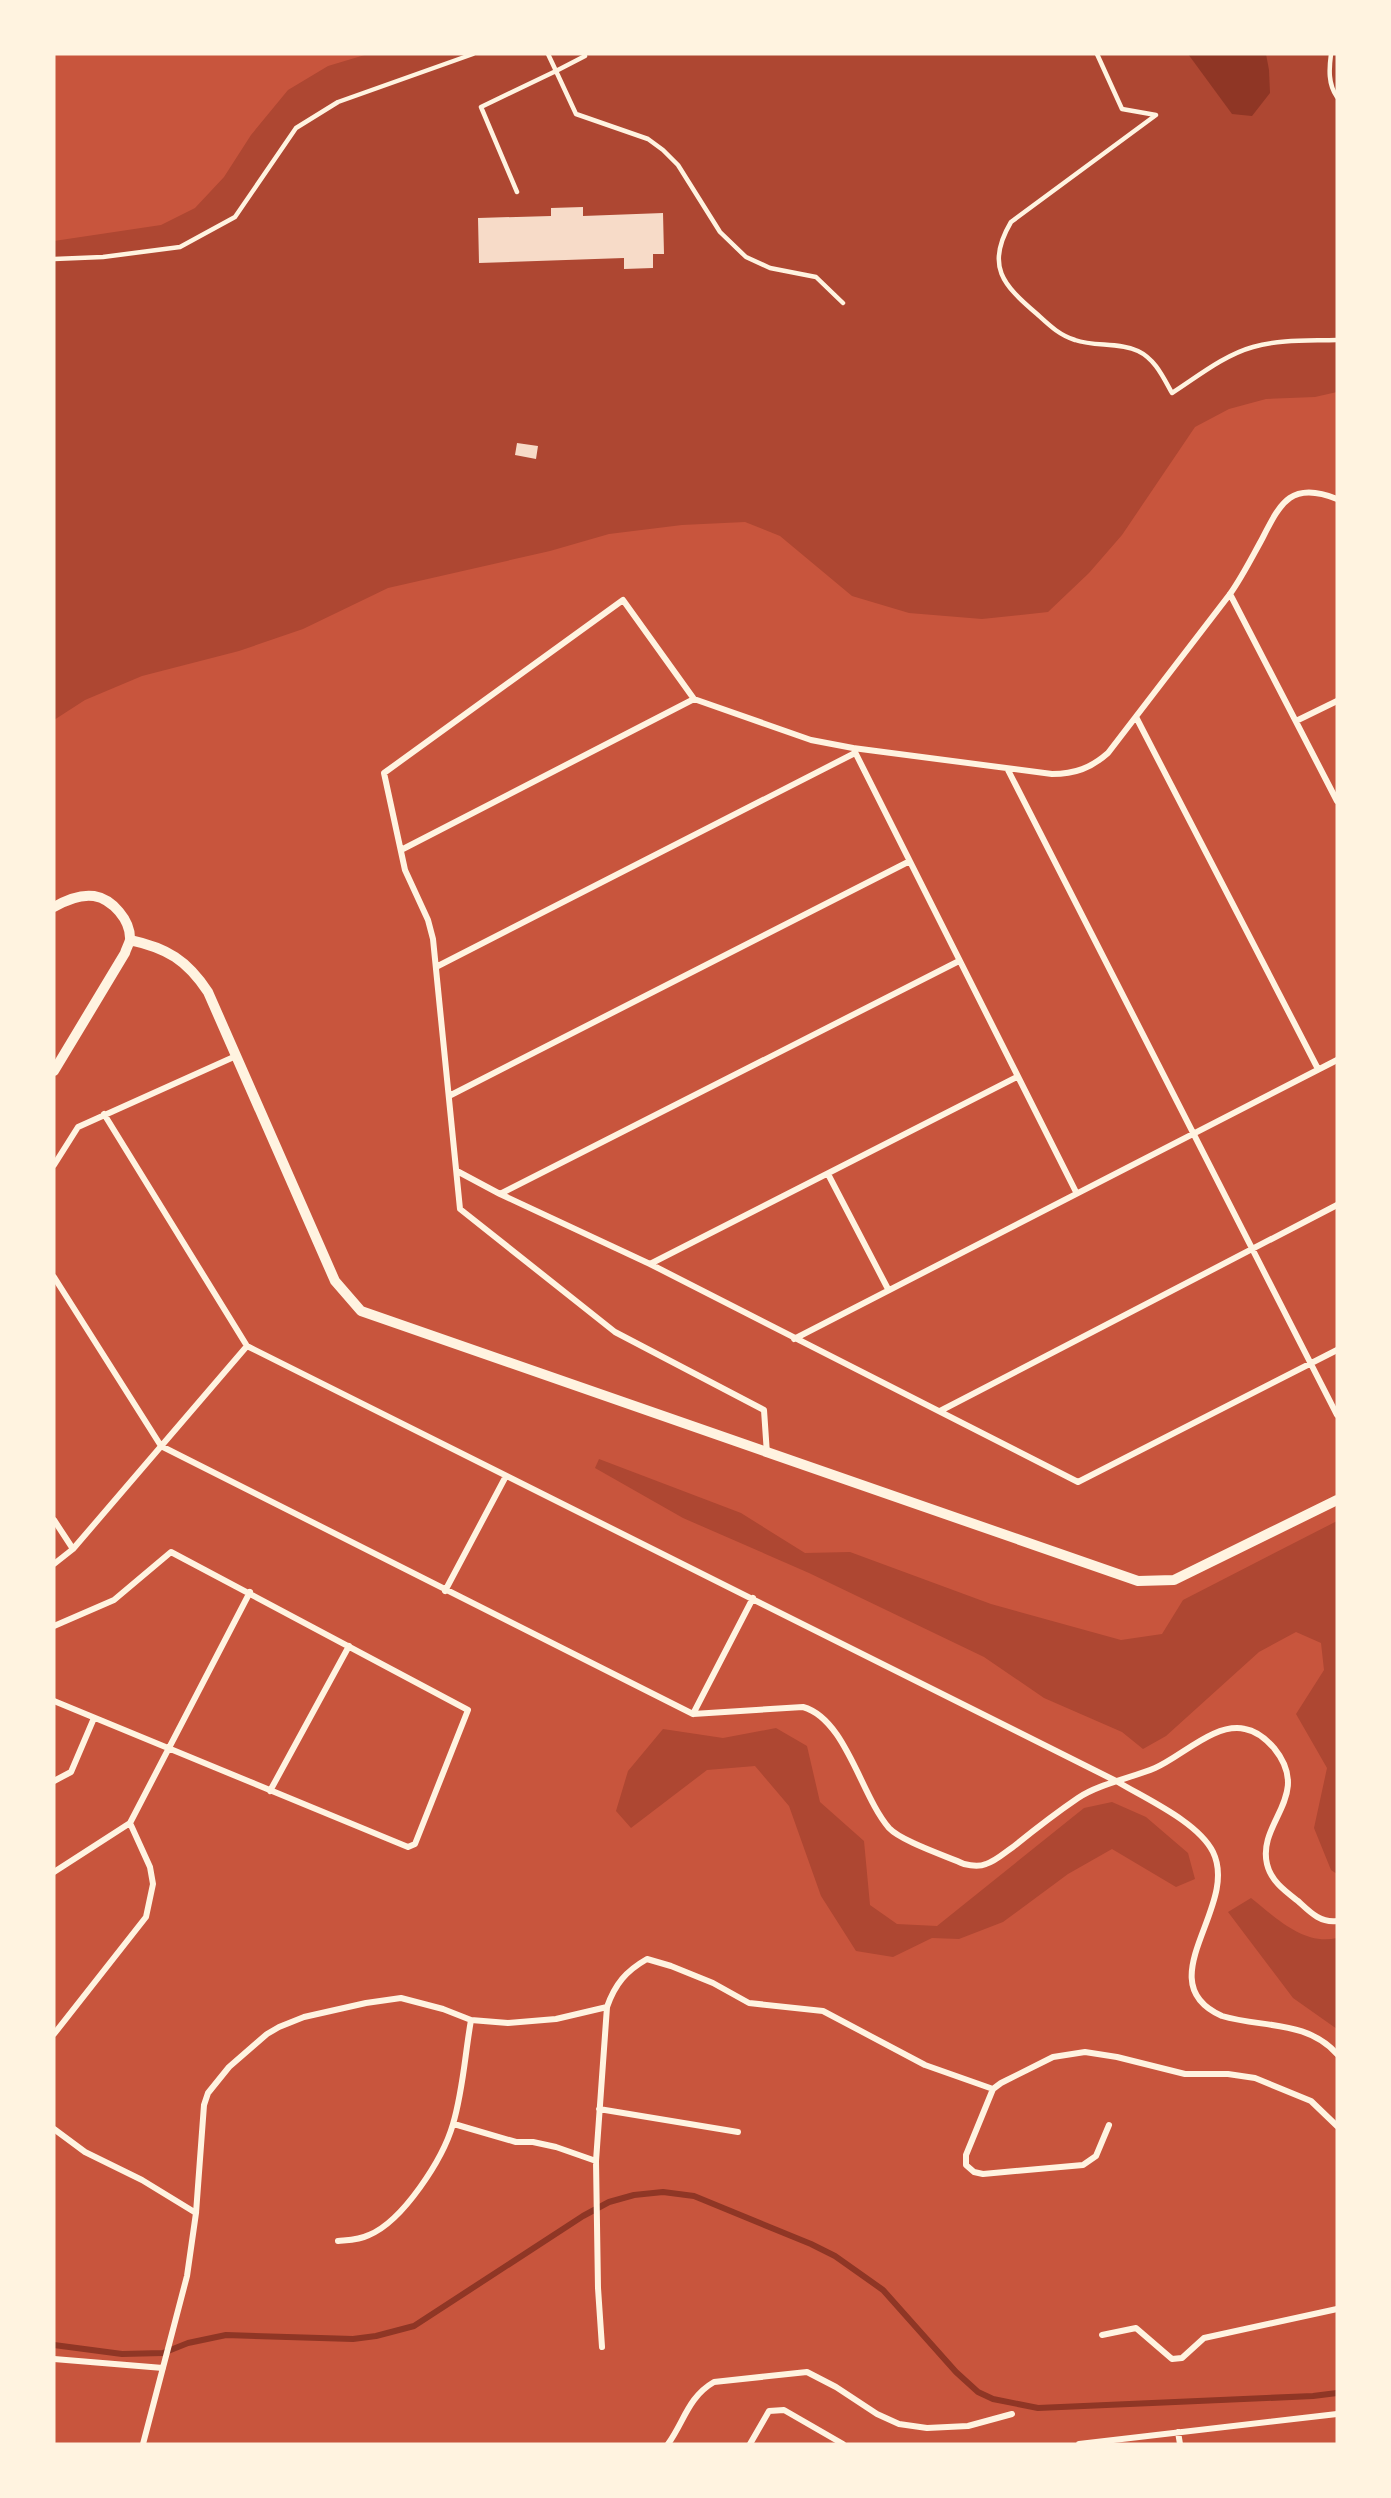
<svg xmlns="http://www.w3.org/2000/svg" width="1391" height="2498" viewBox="0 0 1391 2498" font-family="Arial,sans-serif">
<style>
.green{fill:#ae4732}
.water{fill:#8f3625}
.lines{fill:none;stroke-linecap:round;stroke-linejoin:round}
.stream{stroke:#8f3625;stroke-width:6}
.building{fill:#f7dbc8}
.service{stroke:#fff3e0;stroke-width:4.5}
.minor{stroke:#fff3e0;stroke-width:6}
.tertiary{stroke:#fff3e0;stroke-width:10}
</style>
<rect width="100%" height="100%" fill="#c8553d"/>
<path class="green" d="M 368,54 L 1337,54 L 1337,392 L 1315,397 L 1266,399 L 1229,409 L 1195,427 L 1122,535 L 1089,573 L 1048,612 L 982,619 L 909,613 L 852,596 L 780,536 L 745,522 L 682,525 L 609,534 L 550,551 L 388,588 L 303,629 L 239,651 L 142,676 L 85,700 L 54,720 L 54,241 L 161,225 L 195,208 L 224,177 L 251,135 L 288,90 L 328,66 Z
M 599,1459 L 741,1513 L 805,1553 L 850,1552 L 991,1604 L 1121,1640 L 1162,1634 L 1183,1600 L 1337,1521 L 1337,1874 L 1331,1870 L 1314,1828 L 1327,1768 L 1296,1714 L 1324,1670 L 1321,1643 L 1296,1632 L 1259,1652 L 1166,1736 L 1143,1749 L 1122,1732 L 1044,1698 L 984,1657 L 809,1573 L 683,1518 L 595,1468 Z
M 776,1728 L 807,1746 L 820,1802 L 864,1841 L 870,1905 L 897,1924 L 937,1926 L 1084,1808 L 1112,1802 L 1146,1817 L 1188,1853 L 1195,1879 L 1176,1887 L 1112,1849 L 1068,1874 L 1003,1922 L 959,1939 L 932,1938 L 893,1957 L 856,1951 L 821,1896 L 789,1806 L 755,1766 L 707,1770 L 631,1828 L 616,1811 L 628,1771 L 663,1729 L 723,1738 Z
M 1251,1898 C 1275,1917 1304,1946 1337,1938 L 1337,2029 L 1293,1998 L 1228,1912 Z"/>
<path class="water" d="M 1188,54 L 1266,54 L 1269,70 L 1270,93 L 1252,116 L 1232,114 Z"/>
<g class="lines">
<path class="stream" d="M 54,2345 L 122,2354 L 163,2353 L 188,2343 L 226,2335 L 353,2339 L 376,2336 L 414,2326 L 583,2216 L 609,2202 L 634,2195 L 663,2192 L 694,2196 L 811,2244 L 835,2256 L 883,2290 L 956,2372 L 978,2392 L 993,2399 L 1038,2408 L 1313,2396 L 1337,2393"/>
</g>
<path class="building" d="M 583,207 L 583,216 L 663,213 L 664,254 L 653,254 L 653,268 L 624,269 L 624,258 L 479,263 L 478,218 L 551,216 L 551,208 Z
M 517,443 L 538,446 L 536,459 L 515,455 Z"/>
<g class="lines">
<path class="service" d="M 548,54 L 556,71 L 585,56 L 584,54
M 1097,54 L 1122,109 L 1156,115 L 1011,222 C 985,266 1003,285 1037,314 C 1049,325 1059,335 1075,340 C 1095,347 1118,342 1138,351 C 1155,359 1163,377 1172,393 C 1197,377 1224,355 1253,347 C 1280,339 1310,341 1337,340
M 1331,54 C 1329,69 1328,84 1337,97
M 517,192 L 481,107 L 556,71 L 576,114 L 648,139 L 663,150 L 678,165 L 720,232 L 746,257 L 770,268 L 816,277 L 843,303
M 54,259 L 103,257 L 180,247 L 235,217 L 296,128 L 338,102 L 473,54"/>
<path class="minor" d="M 1230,594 L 1337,801
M 1136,717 L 1318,1069
M 1296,721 L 1337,701
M 853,748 L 1052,774 C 1075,774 1091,768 1108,753 L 1230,594 C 1242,577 1251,559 1261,541 C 1280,504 1290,480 1337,499
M 1008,770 L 1337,1415
M 401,850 L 694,699
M 436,967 L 855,753
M 449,1096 L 908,862
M 54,1165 L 78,1127 L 236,1056
M 457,1171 L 500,1194 L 650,1264 L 1078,1482 L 1337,1350
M 828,1174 L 888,1289
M 500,1194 L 959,961
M 650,1264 L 1017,1077
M 54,1277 L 161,1446 L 693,1714 L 803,1707 C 846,1719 861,1796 889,1828 C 901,1841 946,1856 964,1864 C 972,1866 979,1867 986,1864 C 996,1861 1004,1853 1013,1847 C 1034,1830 1056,1813 1078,1798 C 1099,1784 1131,1778 1155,1768 C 1181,1757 1215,1722 1245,1729 C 1257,1731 1266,1739 1274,1748 C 1313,1796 1257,1822 1267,1864 C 1271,1881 1285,1891 1298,1901 C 1310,1912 1320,1923 1337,1921
M 794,1339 L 1337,1060
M 247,1346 L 1118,1782 C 1146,1799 1198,1822 1213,1852 C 1240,1907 1146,1982 1222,2016 C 1262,2028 1307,2020 1337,2054
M 940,1411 L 1337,1205
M 767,1454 L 764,1410 L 615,1332 L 460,1209 L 433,939 L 428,920 L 405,870 L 384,773 L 623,600 L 694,699 L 811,740 L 853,748 L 1076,1192
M 54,1520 L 73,1549
M 54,1564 L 73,1549 L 247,1346 L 104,1114
M 445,1591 L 506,1476
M 54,1626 L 114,1600 L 171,1552 L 468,1710 L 415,1844 L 408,1847 L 54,1701
M 693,1714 L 753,1598
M 54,1781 L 71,1772 L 94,1718
M 270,1791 L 349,1646
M 54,1872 L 130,1823 L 250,1592
M 54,2034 L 146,1917 L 153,1884 L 150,1867 L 130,1823
M 599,2109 L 738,2132
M 454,2124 L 516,2142 L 533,2142 L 556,2147 L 596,2161
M 1109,2125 L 1096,2156 L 1083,2165 L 983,2174 L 974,2172 L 966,2165 L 966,2155 L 993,2089 L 1001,2083 L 1053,2057 L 1085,2052 L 1117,2057 L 1185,2074 L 1228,2074 L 1255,2078 L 1311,2101 L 1337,2126
M 54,2129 L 85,2152 L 142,2180 L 196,2213
M 338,2241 C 348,2240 359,2240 369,2235 C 403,2221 443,2159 453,2124 C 463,2091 465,2054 471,2020
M 1102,2335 L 1136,2328 L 1172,2359 L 1182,2358 L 1204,2338 L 1337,2309
M 602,2347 L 598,2288 L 596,2161 L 607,2007 C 615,1984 626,1971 647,1959 L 671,1966 L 713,1983 L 749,2003 L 823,2011 L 925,2065 L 993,2089
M 54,2359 L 163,2368
M 1178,2432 L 1180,2444
M 143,2444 L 187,2276 L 196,2213 L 204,2105 L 208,2093 L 229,2067 L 267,2034 L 279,2027 L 304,2017 L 366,2003 L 401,1998 L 443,2009 L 471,2020 L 508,2023 L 556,2019 L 607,2007
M 668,2444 C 684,2422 688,2397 714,2382 L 807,2372 L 836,2387 L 877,2414 L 899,2424 L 927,2428 L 968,2426 L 1012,2414
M 750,2444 L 769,2411 L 784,2410 L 843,2444
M 1079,2444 L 1337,2414"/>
<path class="tertiary" d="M 54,907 C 66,900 80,894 94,896 C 112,899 131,920 130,940 C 129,944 126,949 125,953 L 54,1071
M 130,940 C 167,948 187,960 208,992 L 335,1281 L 361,1311 L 1138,1581 L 1174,1580 L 1337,1500"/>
</g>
<rect width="1391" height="2498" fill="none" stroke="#fff3e0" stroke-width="111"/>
</svg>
